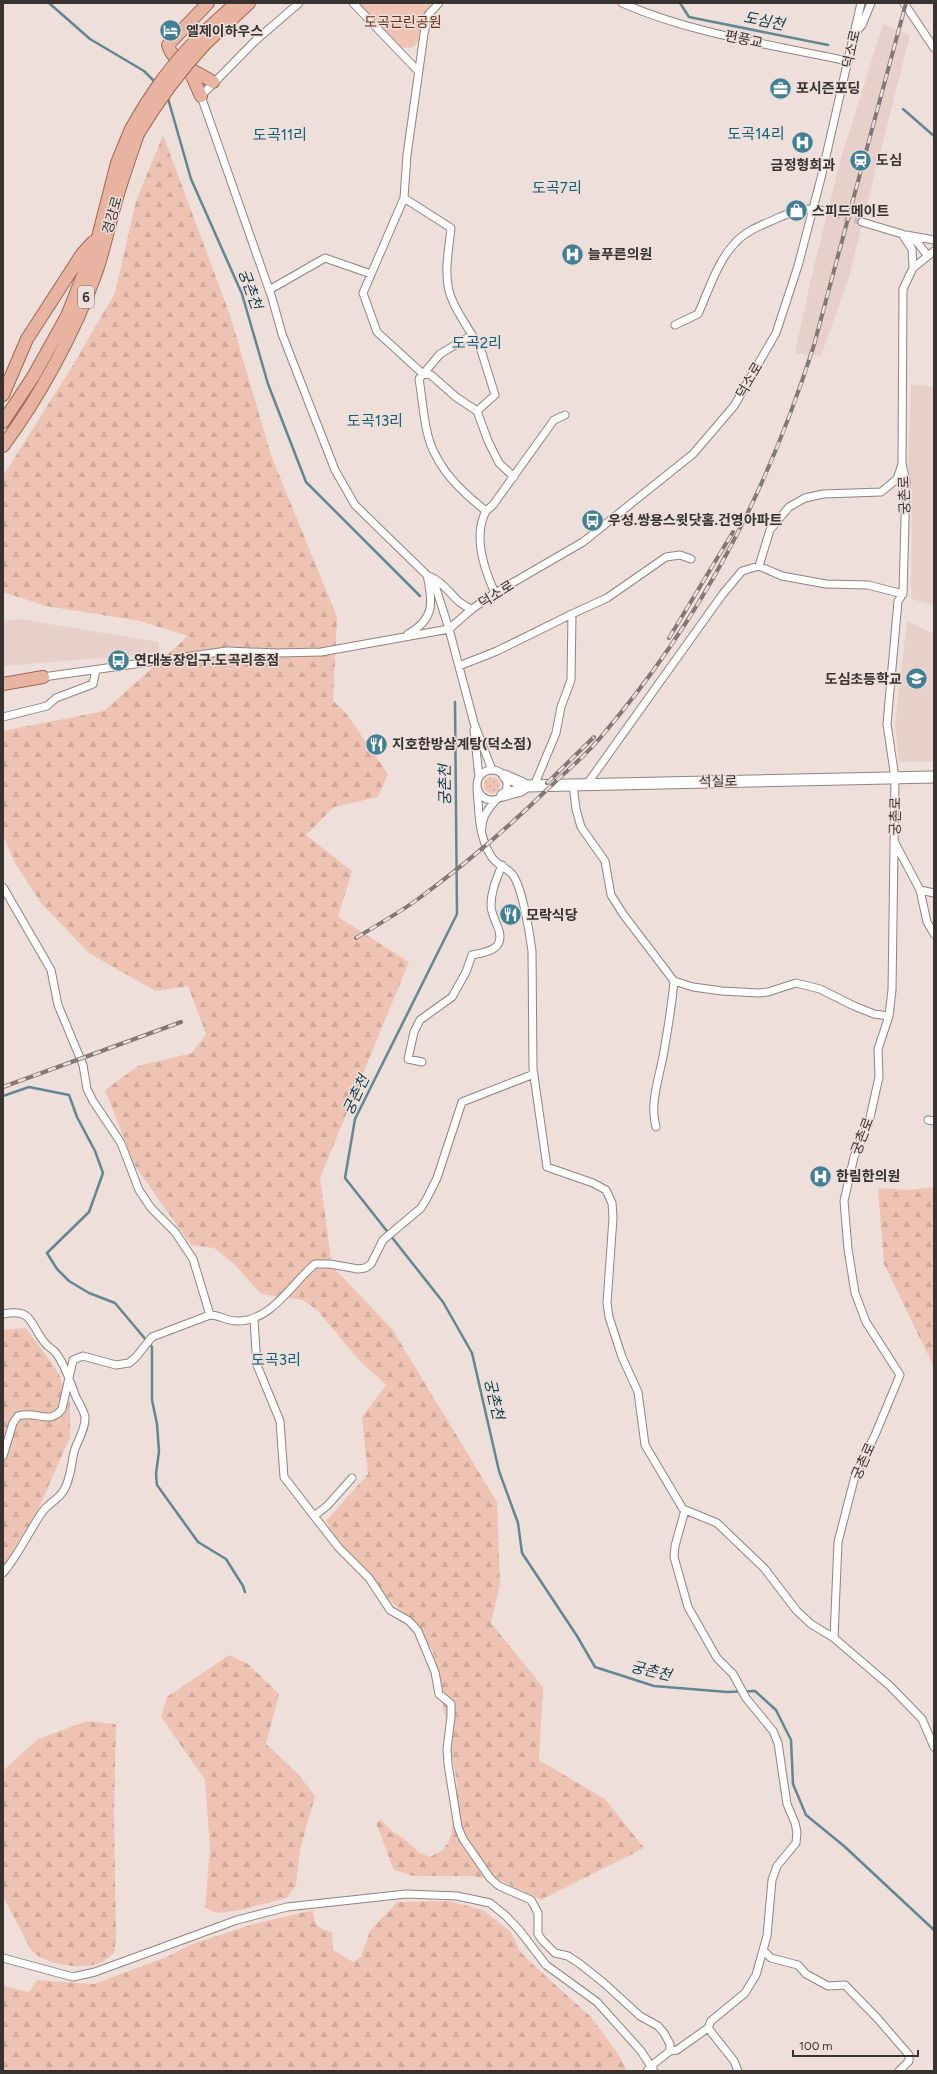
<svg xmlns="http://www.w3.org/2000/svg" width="937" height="2074" viewBox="0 0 937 2074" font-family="Figtree,'Noto Sans KR',sans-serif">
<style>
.built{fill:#e6d0c9}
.grass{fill:url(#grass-dots)}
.forest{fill:url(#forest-firs)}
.park{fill:#efc3b4}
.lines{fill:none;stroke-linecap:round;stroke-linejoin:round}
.stream{stroke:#638693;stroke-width:2.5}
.street-tunnel{stroke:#cabdb9;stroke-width:7;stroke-dasharray:7 3.5;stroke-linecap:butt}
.street-casing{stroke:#918480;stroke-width:9}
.secondary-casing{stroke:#918480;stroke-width:13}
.primary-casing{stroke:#a16551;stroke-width:14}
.street{stroke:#fff;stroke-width:7}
.secondary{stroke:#fff;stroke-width:11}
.primary{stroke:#e8b3a1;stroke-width:12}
.rail-casing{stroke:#817875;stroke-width:4}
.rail{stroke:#eedfdb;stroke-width:2.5;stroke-dasharray:8;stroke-linecap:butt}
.primary-bridge-casing{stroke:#a16551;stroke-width:14;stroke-linecap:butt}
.primary-bridge{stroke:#e8b3a1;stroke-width:12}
.labels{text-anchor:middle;stroke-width:3;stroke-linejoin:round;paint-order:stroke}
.shield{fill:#eedfdb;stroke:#6f6764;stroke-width:1}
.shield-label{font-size:13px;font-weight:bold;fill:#383331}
.park-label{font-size:14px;fill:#6a2e18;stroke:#eedfdb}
.poi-label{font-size:14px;font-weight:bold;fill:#383331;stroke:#eedfdb;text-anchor:start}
.street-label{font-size:14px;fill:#383331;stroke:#eedfdb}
.water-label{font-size:15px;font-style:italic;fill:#0c3c4b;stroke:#eedfdb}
.neighbourhood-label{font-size:15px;fill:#0f6077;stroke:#eedfdb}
</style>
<defs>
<pattern id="grass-dots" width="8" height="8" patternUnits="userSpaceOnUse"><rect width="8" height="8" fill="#efc3b4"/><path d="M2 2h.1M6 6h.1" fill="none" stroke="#cea89b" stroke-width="1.8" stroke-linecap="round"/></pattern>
<pattern id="forest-firs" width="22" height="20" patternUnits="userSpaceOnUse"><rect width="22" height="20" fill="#efc3b4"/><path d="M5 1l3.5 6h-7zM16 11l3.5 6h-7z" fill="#cea89b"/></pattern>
</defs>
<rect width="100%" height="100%" fill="#eedfdb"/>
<path class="built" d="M 883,24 L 910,35 L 848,280 L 821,356 L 795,353 L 811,279 L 841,158 Z
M 911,384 L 934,387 L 934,605 L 911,599 L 912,488 L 908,468 Z
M 19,619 L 158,642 L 160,653 L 3,666 L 3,621 Z
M 907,621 L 934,634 L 934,761 L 899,762 L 895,725 Z"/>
<path class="grass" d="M484 785a8 8 0 1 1 16 0a8 8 0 1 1-16 0Z"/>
<path class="forest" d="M 163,135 L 230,315 L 271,455 L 337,617 L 333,701 L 345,712 L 388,774 L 378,797 L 334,807 L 306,835 L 352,871 L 338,917 L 409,962 L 320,1178 L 332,1266 L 392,1329 L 497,1502 L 500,1584 L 491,1623 L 543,1687 L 539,1760 L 605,1799 L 644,1848 L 541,1900 L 502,1881 L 472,1876 L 413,1876 L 394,1870 L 376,1823 L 381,1820 L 393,1832 L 403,1838 L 420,1853 L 430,1857 L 443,1850 L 449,1841 L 452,1832 L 457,1783 L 434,1654 L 417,1624 L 353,1569 L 326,1521 L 368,1474 L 362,1417 L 386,1385 L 358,1359 L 317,1310 L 303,1300 L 261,1294 L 234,1264 L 214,1248 L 191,1245 L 135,1166 L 105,1090 L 138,1066 L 192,1053 L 206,1034 L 188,986 L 155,991 L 89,953 L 41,903 L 15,863 L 3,835 L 3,731 L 104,711 L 188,636 L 140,621 L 46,606 L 3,592 L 3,476 L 70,370 L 115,293 L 136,201 Z
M 934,1187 L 934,1367 L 884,1264 L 878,1188 L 908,1190 Z
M 26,1328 L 58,1372 L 70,1403 L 70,1437 L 37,1512 L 3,1567 L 3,1330 Z
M 229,1655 L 248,1664 L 279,1694 L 266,1744 L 298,1774 L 315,1796 L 300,1850 L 296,1885 L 287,1898 L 240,1910 L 218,1913 L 205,1908 L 210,1849 L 205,1780 L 161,1717 L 167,1697 Z
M 87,1721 L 116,1724 L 114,1814 L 116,1938 L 114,1953 C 110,1956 106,1960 102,1962 C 83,1971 44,1965 31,1950 L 3,1896 L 3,1775 L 4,1770 L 38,1739 Z
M 448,1901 L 483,1910 L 511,1932 L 520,1951 L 530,1962 L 591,2017 L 618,2054 L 627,2071 L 3,2071 L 3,1986 L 29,1992 L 37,1980 L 94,1984 L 169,1956 L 189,1945 L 254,1924 L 313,1910 C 314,1925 318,1929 332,1932 L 333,1950 L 353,1962 L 361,1957 L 370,1931 L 397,1902 Z"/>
<path class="park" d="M 357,3 L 432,3 C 429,6 426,10 424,14 C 417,29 426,55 398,46 Z"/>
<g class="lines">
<path class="stream" d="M 49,3 L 90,39 L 144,71 L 156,83
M 680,3 L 689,17 L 828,45
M 167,95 L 191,179 L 242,294 L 268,384 L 306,482 L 420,596
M 903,109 L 934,136
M 455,702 L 457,914 L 355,1119 L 345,1178 L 443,1302 L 472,1353 L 499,1471 L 518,1523 L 522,1553 L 577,1636 L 595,1667 L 654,1686 L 727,1692 L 755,1691 L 776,1710 L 791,1740 L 793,1784 L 806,1815 L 844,1846 L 934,1930
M 3,1096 L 29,1087 L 69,1095 L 77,1117 L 95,1151 L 103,1173 L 89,1212 L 47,1253 L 57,1269 L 69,1281 L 89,1293 L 115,1303 L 152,1347 L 152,1400 L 157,1424 L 159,1451 L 156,1474 L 157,1485 L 198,1542 L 226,1559 L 243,1586 L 245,1592"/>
<path class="street-tunnel" d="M 824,211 L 862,222"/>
<defs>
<path id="street" d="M 299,3 L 255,41 L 201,96 L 272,298 L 282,334 L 335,470 L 355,505 L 434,582 L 449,629 L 474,723 L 492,770
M 353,3 L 418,71
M 439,3 L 428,15 L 424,34 L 407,155 L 404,198 L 363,293 L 377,332 L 423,374 L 431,375 L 456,397 L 477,411 L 488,441 L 499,463 L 514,477
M 622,3 C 692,34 774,45 848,61
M 904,3 L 934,48
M 856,32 L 862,25 L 871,3
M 404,198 L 451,228 C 449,248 444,271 449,291 C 453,307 464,321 472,335
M 862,222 L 902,234 L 912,249 L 913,268
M 906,235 L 934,240
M 904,236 L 917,242 L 927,255
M 269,290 L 325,258 L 371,274
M 675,325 L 698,314 C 709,290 717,262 735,243 C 746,230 765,224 780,217 C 794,211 809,206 824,211
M 477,411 L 495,395 L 480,347 L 472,335 L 440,354 L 419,379 C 423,401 424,435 435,454 C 446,477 466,495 486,511 C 473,535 484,569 495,593
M 902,464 L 906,482 L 903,594 L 898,601 L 887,724 L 895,778 L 892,990 L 889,1016 L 878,1049 L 879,1077 L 869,1122 L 854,1157 L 844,1201 L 848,1249 L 855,1293 L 866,1322 L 900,1375 L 875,1435 L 855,1476 L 838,1542 L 834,1638 L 890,1686 L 922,1719 L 934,1747
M 486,511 L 493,505 L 554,420 L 565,415
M 759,566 L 770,530 L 789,507 L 805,498 L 823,494 L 881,492 L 897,479 L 902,464 L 903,289 L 913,268 L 934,251
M 431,577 C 450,586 453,603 472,609
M 449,629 L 472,609 L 495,593 L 583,542 L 693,454 L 734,406 L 776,333 L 798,266 L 821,178 L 861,3
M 408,634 C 435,619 433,602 427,575
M 459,666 L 497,651 L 572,614
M 43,677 L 227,651 L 278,653 L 321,652 L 449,629
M 3,717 L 47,706 L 56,698 L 93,684 L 96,670
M 474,730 L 479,777
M477 785a15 15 0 1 1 30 0a15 15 0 1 1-30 0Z
M 587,784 L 722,595 L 742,571 L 759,566 L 782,576 L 826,584 L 868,585 L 903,594
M 573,785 L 576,809 L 581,827 L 605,861 L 611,895 L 623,914 L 674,981 L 693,987 L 722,991 L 758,993 L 768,992 L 796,983 L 820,989 L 854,1006 L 874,1014 L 889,1016
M 534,786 L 556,733 L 561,707 L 571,680 L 572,614 L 607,598 L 666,557 L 680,555 L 691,559
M 477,788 C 479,811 478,835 491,856 C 495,864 506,867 512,874 C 522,885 530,935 532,951 L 533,1069 L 547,1167 L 593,1183 L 606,1190 L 612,1203 L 613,1218 L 607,1303 L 609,1317 L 622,1357 L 638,1392 L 645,1445 L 683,1509 L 717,1523 L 764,1568 L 797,1611 L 811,1624 L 834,1638
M 482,827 C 482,816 489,808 496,800
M 894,841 L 920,890 L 927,922 L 934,934
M 3,887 L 51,970 L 58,1005 L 83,1065 L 87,1089 L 93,1101 L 121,1143 L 139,1190 L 151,1208 L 175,1232 L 193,1259 L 210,1315 C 220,1315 226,1321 237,1321 C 272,1321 290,1285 315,1264 L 330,1264 L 358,1269 L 365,1268 L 371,1264 L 383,1240 L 421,1208 L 427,1198 L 437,1178 L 462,1102 L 534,1074
M 920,890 L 934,893
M 422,1062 L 408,1059 L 414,1032 L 420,1020 L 452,997 L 466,972 L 472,955 C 490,952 507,948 497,925 C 494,918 491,912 491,905 C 491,891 497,878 502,865
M 928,1120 L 934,1121
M 656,1127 C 649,1103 660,1076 664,1051 C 668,1028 672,1004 674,981
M 3,1314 C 34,1308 29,1324 45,1343 C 48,1347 53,1349 56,1353 C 66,1366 70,1382 76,1397 C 79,1403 84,1411 85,1417 C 86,1429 77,1441 74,1452 C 71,1465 71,1478 64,1490 C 59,1499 49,1503 43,1511 C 29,1531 19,1554 3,1573
M 254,1320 L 257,1365 L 280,1421 L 284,1477 L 314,1516 L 327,1506 L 352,1478
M 3,1456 L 13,1423 L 18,1416 C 37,1410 49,1426 62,1409 L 73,1360 L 83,1356 L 116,1365 L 129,1363 L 136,1357 L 152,1337 L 210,1315
M 314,1516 L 339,1548 L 369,1578 L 390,1610 L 409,1621 L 418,1631 L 435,1672 L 439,1694 L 451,1704 L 451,1717 L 447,1749 L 448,1764 L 458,1827 L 463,1839 L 490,1878 L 499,1886 L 531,1900 L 538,1913 L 538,1934 L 542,1940 L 555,1953 L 568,1956 L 580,1964 L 604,1983 L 640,2016 L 658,2026 L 664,2033 L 670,2044 L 670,2051 L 651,2066 L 647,2071
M 764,1951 L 771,1958 L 798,1965 L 806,1974 L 828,1986 L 845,1985 L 878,2019 L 909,2055 L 909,2061 L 899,2071
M 3,1958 L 73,1977 L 95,1972 L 237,1920 L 287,1907 L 406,1894 L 457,1896 L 490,1903 L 506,1916 L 520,1931 L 546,1965 L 597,2002 L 641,2051 L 654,2071
M 708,2028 L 734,2061 L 738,2071
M 670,2051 L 677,2050 L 708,2028 L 711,2021 L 745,1993 L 756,1975 L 767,1936 L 772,1880 L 777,1866 L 796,1843 L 797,1832 L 795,1823 L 787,1804 L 778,1743 L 773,1731 L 746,1698 L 733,1674 L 717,1658 L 688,1607 L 674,1557 L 675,1546 L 685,1510"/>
<path id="secondary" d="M 505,776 C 512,780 519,781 526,786 L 934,777
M 503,795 L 521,790 L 526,786"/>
<path id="primary" d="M 208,3 L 168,45 C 173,64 198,72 213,82
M 199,37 L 236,3
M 206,43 L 249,3
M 189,69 L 201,96
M 3,395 L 27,339 L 82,254 L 93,242
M 3,422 L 33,377 L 67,316 L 98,237 L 117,163 L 131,129
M 3,446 C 40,396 75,332 96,273 C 105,247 110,220 118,194 C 124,174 131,154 138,134
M 3,684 L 43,677"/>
</defs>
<use href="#street" class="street-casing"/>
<use href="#secondary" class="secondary-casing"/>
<use href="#primary" class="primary-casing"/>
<use href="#street" class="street"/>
<use href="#secondary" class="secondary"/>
<use href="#primary" class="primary"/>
<defs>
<path id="rail" d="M 669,638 L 733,532
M 547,783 L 594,737
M 356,938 C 377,925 399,913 418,899 C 466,864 511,825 553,784 C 569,769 586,755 600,738 C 701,620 767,493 814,345 L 906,3
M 3,1087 L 181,1022"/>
</defs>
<use href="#rail" class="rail-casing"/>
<use href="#rail" class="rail"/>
<defs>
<path id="primary-bridge" d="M 131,129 C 152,92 169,68 199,37
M 138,134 C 159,99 178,73 206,43"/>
</defs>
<use href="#primary-bridge" class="primary-bridge-casing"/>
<use href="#primary-bridge" class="primary-bridge"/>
</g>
<defs>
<symbol id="hotel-disc" viewBox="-11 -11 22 22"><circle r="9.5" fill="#417f95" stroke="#eedfdb"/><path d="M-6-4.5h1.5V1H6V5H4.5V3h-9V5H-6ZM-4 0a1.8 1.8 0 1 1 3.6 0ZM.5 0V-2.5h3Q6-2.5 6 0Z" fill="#fff"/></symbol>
<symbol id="office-disc" viewBox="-11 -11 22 22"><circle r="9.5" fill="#417f95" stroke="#eedfdb"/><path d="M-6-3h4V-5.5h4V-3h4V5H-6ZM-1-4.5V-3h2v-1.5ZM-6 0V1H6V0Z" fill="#fff"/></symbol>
<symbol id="hospital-disc" viewBox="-11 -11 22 22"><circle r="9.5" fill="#417f95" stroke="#eedfdb"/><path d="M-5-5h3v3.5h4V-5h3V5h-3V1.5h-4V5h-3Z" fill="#fff"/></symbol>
<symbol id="station-disc" viewBox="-11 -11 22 22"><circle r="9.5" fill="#417f95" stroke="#eedfdb"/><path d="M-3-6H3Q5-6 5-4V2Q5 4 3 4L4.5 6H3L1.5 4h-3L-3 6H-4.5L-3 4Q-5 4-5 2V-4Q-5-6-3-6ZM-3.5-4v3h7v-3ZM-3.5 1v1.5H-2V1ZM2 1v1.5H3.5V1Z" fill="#fff"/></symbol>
<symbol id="shop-disc" viewBox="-11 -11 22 22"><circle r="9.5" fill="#417f95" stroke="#eedfdb"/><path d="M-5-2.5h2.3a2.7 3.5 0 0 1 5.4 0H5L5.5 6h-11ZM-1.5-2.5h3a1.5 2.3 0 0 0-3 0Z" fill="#fff"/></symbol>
<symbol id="bus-disc" viewBox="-11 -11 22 22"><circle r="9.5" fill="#417f95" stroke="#eedfdb"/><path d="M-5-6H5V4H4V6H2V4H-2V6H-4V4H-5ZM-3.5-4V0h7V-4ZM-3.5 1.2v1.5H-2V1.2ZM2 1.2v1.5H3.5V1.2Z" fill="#fff"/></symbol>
<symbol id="school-disc" viewBox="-11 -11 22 22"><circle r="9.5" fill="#417f95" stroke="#eedfdb"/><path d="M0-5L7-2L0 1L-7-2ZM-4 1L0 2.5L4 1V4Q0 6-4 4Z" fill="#fff"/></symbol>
<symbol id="restaurant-disc" viewBox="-11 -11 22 22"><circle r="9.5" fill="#417f95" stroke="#eedfdb"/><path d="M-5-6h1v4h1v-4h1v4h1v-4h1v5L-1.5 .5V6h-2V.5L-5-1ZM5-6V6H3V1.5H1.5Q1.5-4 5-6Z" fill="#fff"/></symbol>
</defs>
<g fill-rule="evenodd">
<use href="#hotel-disc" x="158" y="18" width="25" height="25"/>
<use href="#office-disc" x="768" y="76" width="25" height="25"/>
<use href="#hospital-disc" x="790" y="130" width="25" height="25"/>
<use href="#station-disc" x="848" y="148" width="25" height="25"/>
<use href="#shop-disc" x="784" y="198" width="25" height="25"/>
<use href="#hospital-disc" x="560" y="242" width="25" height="25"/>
<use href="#bus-disc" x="580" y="508" width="25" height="25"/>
<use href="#bus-disc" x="106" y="648" width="25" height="25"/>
<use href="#school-disc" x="904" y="666" width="25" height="25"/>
<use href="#restaurant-disc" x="364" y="732" width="25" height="25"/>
<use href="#restaurant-disc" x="498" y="902" width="25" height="25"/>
<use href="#hospital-disc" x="808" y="1164" width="25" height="25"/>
</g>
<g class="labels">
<rect class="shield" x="78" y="286" width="16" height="22" rx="3"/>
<g class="shield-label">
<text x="86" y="302">6</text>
</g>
<g class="park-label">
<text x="403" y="27">도곡근린공원</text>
</g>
<g class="poi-label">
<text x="186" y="36">엘제이하우스</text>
<text x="796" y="93">포시즌포딩</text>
<text x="876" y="165">도심</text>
<text x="803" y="170" text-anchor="middle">금정형회과</text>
<text x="812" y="216">스피드메이트</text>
<text x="588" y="259">늘푸른의원</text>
<text x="608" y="525">우성.쌍용스윗닷홈.건영아파트</text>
<text x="134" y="665">연대농장입구.도곡리종점</text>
<text x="902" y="684" text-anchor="end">도심초등학교</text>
<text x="392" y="749">지호한방삼계탕(덕소점)</text>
<text x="526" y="920">모락식당</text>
<text x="836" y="1181">한림한의원</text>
</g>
<g class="street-label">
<text transform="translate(744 39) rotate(12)" y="5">편풍교</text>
<text transform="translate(851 49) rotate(-77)" y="5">덕소로</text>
<text transform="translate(112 215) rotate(-74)" y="5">경강로</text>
<text transform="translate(749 380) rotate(-60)" y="5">덕소로</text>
<text transform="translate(904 495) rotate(-92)" y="5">궁촌로</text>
<text transform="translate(496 594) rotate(-32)" y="5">덕소로</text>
<text transform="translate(718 781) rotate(-1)" y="5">석실로</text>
<text transform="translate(895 816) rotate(-89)" y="5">궁촌로</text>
<text transform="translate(862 1136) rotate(-69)" y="5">궁촌로</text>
<text transform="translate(863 1461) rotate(-66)" y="5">궁촌로</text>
</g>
<g class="water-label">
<text transform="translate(764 21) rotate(11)" y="5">도심천</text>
<text transform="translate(250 289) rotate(70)" y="5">궁촌천</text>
<text transform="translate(445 785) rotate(-91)" y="5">궁촌천</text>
<text transform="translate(356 1095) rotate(-65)" y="5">궁촌천</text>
<text transform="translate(494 1399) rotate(77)" y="5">궁촌천</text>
<text transform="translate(651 1671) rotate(13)" y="5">궁촌천</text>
</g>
<g class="neighbourhood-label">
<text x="756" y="139">도곡14리</text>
<text x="280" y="140">도곡11리</text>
<text x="557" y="193">도곡7리</text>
<text x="477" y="348">도곡2리</text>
<text x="375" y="426">도곡13리</text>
<text x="276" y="1365">도곡3리</text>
</g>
</g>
<rect width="937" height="2074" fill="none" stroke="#383331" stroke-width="8"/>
<path d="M793 2050v6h125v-6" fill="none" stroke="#383331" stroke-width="2"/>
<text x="799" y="2050" font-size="12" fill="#383331" stroke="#eedfdb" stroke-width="3" paint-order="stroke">100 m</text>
</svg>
